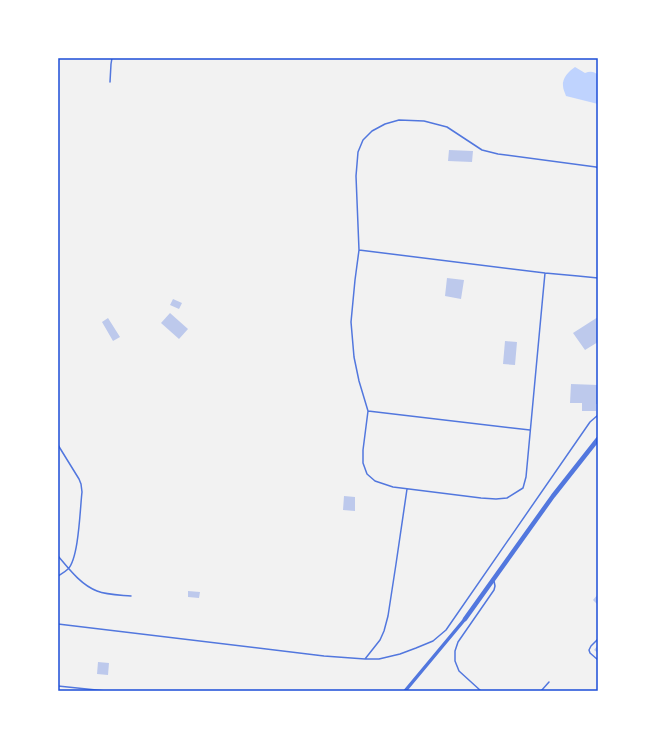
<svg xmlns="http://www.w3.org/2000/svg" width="656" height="749" viewBox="0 0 656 749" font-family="'Exo 2',sans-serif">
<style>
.water{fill:#bfd3fe}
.building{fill:#bdc9ec}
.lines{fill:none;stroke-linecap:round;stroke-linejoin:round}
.service{stroke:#5277de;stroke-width:1.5}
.minor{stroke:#5277de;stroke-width:3.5}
.tertiary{stroke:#5277de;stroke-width:4.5}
.neatline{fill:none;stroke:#1d4ed8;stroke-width:1.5}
</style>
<rect width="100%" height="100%" fill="#f2f2f2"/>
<path class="water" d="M 575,67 L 585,73 C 590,71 594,71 598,75 L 598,104 L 566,96 C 565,93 563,89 563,86 C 562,78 569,71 575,67 Z"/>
<path class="building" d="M 449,150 L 473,151 L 472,162 L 448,161 Z
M 447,278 L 464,280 L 461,299 L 445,296 Z
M 173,299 L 182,303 L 179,309 L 170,305 Z
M 170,313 L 188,329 L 179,339 L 161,323 Z
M 598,317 L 598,342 L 585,350 L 573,333 Z
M 108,318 L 120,337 L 113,341 L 102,322 Z
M 505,341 L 517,342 L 515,365 L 503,364 Z
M 571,384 L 598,385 L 598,404 L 596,404 L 596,411 L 582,411 L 582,403 L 570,403 Z
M 344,496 L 355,497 L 355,511 L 343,510 Z
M 188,591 L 200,592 L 199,598 L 188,597 Z
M 598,594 L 598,605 L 593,600 Z
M 598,645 L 598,653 L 594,650 Z
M 98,662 L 109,663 L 108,675 L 97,674 Z"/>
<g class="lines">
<path class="service" d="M 110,82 L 111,64 L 112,58
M 359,250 L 545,273 L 578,276 L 598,278
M 545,273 L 543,294 L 526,477 L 523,488 L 507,498 L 496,499 L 481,498 L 393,487 L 375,481 L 367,474 L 363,463 L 363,450 L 368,411 L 359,381 L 354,357 L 351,322 L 355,280 L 359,250 L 356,176 L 358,152 L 363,140 L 372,131 L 385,124 L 399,120 L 424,121 L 447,127 L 482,150 L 498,154 L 596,167 L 598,168
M 368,411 L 530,430
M 58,445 L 79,479 L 81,484 L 82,492 C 80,508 79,558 68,569 C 65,572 61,574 58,576
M 58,556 C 69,569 81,585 97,591 C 107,595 121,595 131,596
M 58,624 L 324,656 L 365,659 L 379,659 L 400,654 L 416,648 L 433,641 L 446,630 L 590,422 L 598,415
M 598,639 L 591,646 L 589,650 L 590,653 L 598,660
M 365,659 L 380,640 L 384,631 L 388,616 L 396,564 L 407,489
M 58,686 L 106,691
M 481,691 L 459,671 L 455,661 L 455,651 L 458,642 L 494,590 L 495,586 L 494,581
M 541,691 L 549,682"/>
<path class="minor" d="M 405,691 L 465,619"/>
<path class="tertiary" d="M 465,619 L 553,496 L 598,439"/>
</g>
<rect width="656" height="749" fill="none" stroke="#ffffff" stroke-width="118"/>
<rect x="59" y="59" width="538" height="631" class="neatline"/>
</svg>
